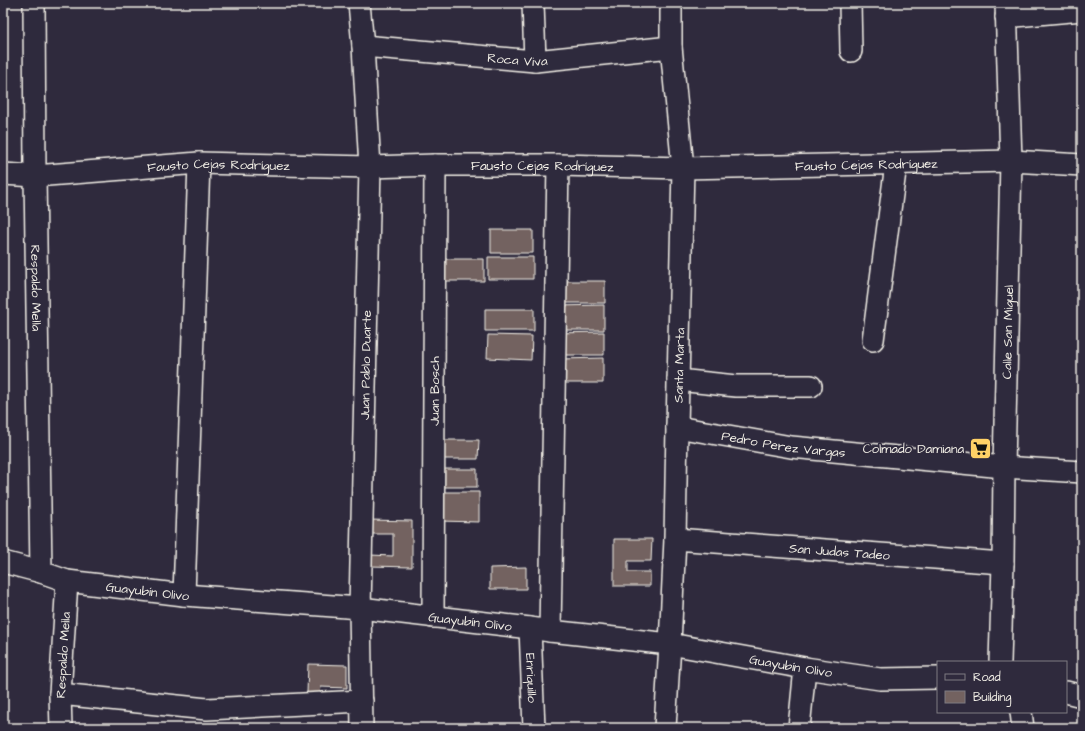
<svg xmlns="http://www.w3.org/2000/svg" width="1085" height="731" viewBox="0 0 1085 731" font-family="'Architects Daughter',sans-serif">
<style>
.building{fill:#736260;stroke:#f4f1e8}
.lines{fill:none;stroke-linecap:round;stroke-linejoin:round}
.minor-casing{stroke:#f4f1e8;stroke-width:24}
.minor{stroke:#2f2a3d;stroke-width:21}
.labels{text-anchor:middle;stroke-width:3.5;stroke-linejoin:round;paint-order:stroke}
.street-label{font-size:13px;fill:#f4f1e8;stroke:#2f2a3d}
.poi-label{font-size:13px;fill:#f4f1e8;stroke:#2f2a3d;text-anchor:end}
</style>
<rect width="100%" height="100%" fill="#2f2a3d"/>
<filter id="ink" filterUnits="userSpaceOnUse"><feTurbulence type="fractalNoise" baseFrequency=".025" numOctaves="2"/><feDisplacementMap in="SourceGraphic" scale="8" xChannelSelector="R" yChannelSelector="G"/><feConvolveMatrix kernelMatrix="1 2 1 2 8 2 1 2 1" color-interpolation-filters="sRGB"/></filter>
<g filter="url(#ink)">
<path class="building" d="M 491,230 L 533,230 L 533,253 L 491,253 Z
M 488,257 L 533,257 L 533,279 L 488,279 Z
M 437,259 L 484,259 L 484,281 L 437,281 Z
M 558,281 L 605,281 L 605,303 L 558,303 Z
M 604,305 L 604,330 L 558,330 L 558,306 Z
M 485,309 L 534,309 L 534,331 L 485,331 Z
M 604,332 L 604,355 L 561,355 L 556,333 Z
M 488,335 L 532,336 L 531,360 L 487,358 Z
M 603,358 L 603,383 L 562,383 L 561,359 Z
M 444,440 L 479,440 L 478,459 L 444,459 Z
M 442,469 L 477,469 L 477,487 L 442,487 Z
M 439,492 L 479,492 L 479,522 L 439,521 Z
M 370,520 L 412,521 L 412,567 L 370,566 L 370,555 L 393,556 L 393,534 L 370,534 Z
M 614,539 L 652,539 L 651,561 L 628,561 L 628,572 L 650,572 L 650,586 L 614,586 Z
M 526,567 L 526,589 L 490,589 L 490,568 Z
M 308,664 L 347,665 L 347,688 L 321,687 L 320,693 L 307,693 Z"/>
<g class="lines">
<defs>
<g id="minor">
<path id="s1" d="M 34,3 L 35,176 L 41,572"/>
<path d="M 359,3 L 363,46 L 370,167 L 360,608 L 362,728"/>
<path d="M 533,3 L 535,61"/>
<path d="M 850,3 L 851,51"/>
<path d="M 1006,17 L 1082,10"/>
<path id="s2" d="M 363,46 L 535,61 L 671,47"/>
<path id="s3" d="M 3,174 L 35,176 L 199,163 L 370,167 L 435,165 L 558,165 L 683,168 L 1011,161 L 1082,165"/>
<path d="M 873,340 L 896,164"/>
<path d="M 678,380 L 736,386 L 811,386"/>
<path id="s4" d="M 677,427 L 791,447 L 1004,467 L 1082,472"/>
<path id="s5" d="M 675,539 L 1003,563"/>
<path id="s6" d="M 3,562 L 41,572 L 67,581 L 184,595 L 360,608 L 530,628 L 550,631 L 670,644 L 805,668 L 880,679 L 938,678"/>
<path d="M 184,595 L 199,163"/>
<path id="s7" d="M 433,617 L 435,165"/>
<path id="s8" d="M 530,628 L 534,728"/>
<path d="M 550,631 L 558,165"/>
<path id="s9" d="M 1000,662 L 1003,563 L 1004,467 L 1011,161 L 1006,3"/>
<path d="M 1066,692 L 1082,696"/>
<path d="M 60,694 L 207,709 L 362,701"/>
<path d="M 1021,712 L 1023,728"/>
<path id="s10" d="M 61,728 L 60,694 L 67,581"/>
<path id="s11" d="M 665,728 L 670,644 L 675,539 L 677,427 L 683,168 L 671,47 L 671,3"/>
<path d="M 799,728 L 805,668"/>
</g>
</defs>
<use href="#minor" class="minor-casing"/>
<use href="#minor" class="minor"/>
</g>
</g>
<defs>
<symbol id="supermarket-square" viewBox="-11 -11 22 22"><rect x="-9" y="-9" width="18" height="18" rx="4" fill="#ffd166" stroke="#2f2a3d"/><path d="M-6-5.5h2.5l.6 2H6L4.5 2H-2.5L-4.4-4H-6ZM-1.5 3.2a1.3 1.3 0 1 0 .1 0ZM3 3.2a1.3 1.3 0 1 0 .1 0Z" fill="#111"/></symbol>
</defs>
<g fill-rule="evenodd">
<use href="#supermarket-square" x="968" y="436" width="25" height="25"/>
</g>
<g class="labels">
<g class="street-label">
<text dy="5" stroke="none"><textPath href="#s2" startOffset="155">Roca Viva</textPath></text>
<text dy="5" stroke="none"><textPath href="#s3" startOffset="864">Fausto Cejas Rodríguez</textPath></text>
<text dy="5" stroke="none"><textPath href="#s3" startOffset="216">Fausto Cejas Rodríguez</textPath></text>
<text dy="5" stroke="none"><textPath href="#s3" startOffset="540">Fausto Cejas Rodríguez</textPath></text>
<text dy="5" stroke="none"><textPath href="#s1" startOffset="285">Respaldo Mella</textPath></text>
<text dy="5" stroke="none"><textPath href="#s9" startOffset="330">Calle San Miguel</textPath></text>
<text transform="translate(365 365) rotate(-89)" y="5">Juan Pablo Duarte</text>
<text dy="5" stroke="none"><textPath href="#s11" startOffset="363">Santa Marta</textPath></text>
<text dy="5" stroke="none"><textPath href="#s7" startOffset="226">Juan Bosch</textPath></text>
<text dy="5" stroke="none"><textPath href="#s4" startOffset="108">Pedro Perez Vargas</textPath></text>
<text dy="5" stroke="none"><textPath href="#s5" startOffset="165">San Judas Tadeo</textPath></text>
<text dy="5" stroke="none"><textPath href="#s6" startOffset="148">Guayubín Olivo</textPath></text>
<text dy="5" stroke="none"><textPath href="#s6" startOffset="472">Guayubín Olivo</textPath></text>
<text dy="5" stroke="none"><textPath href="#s10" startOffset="73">Respaldo Mella</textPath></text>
<text dy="5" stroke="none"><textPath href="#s6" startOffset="796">Guayubín Olivo</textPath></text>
<text dy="5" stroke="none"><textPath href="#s8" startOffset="50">Enriquillo</textPath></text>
</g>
<g class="poi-label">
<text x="964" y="453">Colmado Damiana</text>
</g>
</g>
<rect width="1085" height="731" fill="none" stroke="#2f2a3d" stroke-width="16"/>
<rect x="8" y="8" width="1069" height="715" fill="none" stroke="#f4f1e8" stroke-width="1.5" filter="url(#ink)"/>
<rect x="937" y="661" width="130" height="52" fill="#2f2a3d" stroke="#7e7a81"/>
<rect x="945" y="674" width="20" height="6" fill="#2f2a3d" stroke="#7e7a81"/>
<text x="973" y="681" font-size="12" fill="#f4f1e8">Road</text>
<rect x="945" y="691" width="20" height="12" fill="#736260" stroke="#7e7a81"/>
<text x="973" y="701" font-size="12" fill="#f4f1e8">Building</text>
</svg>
